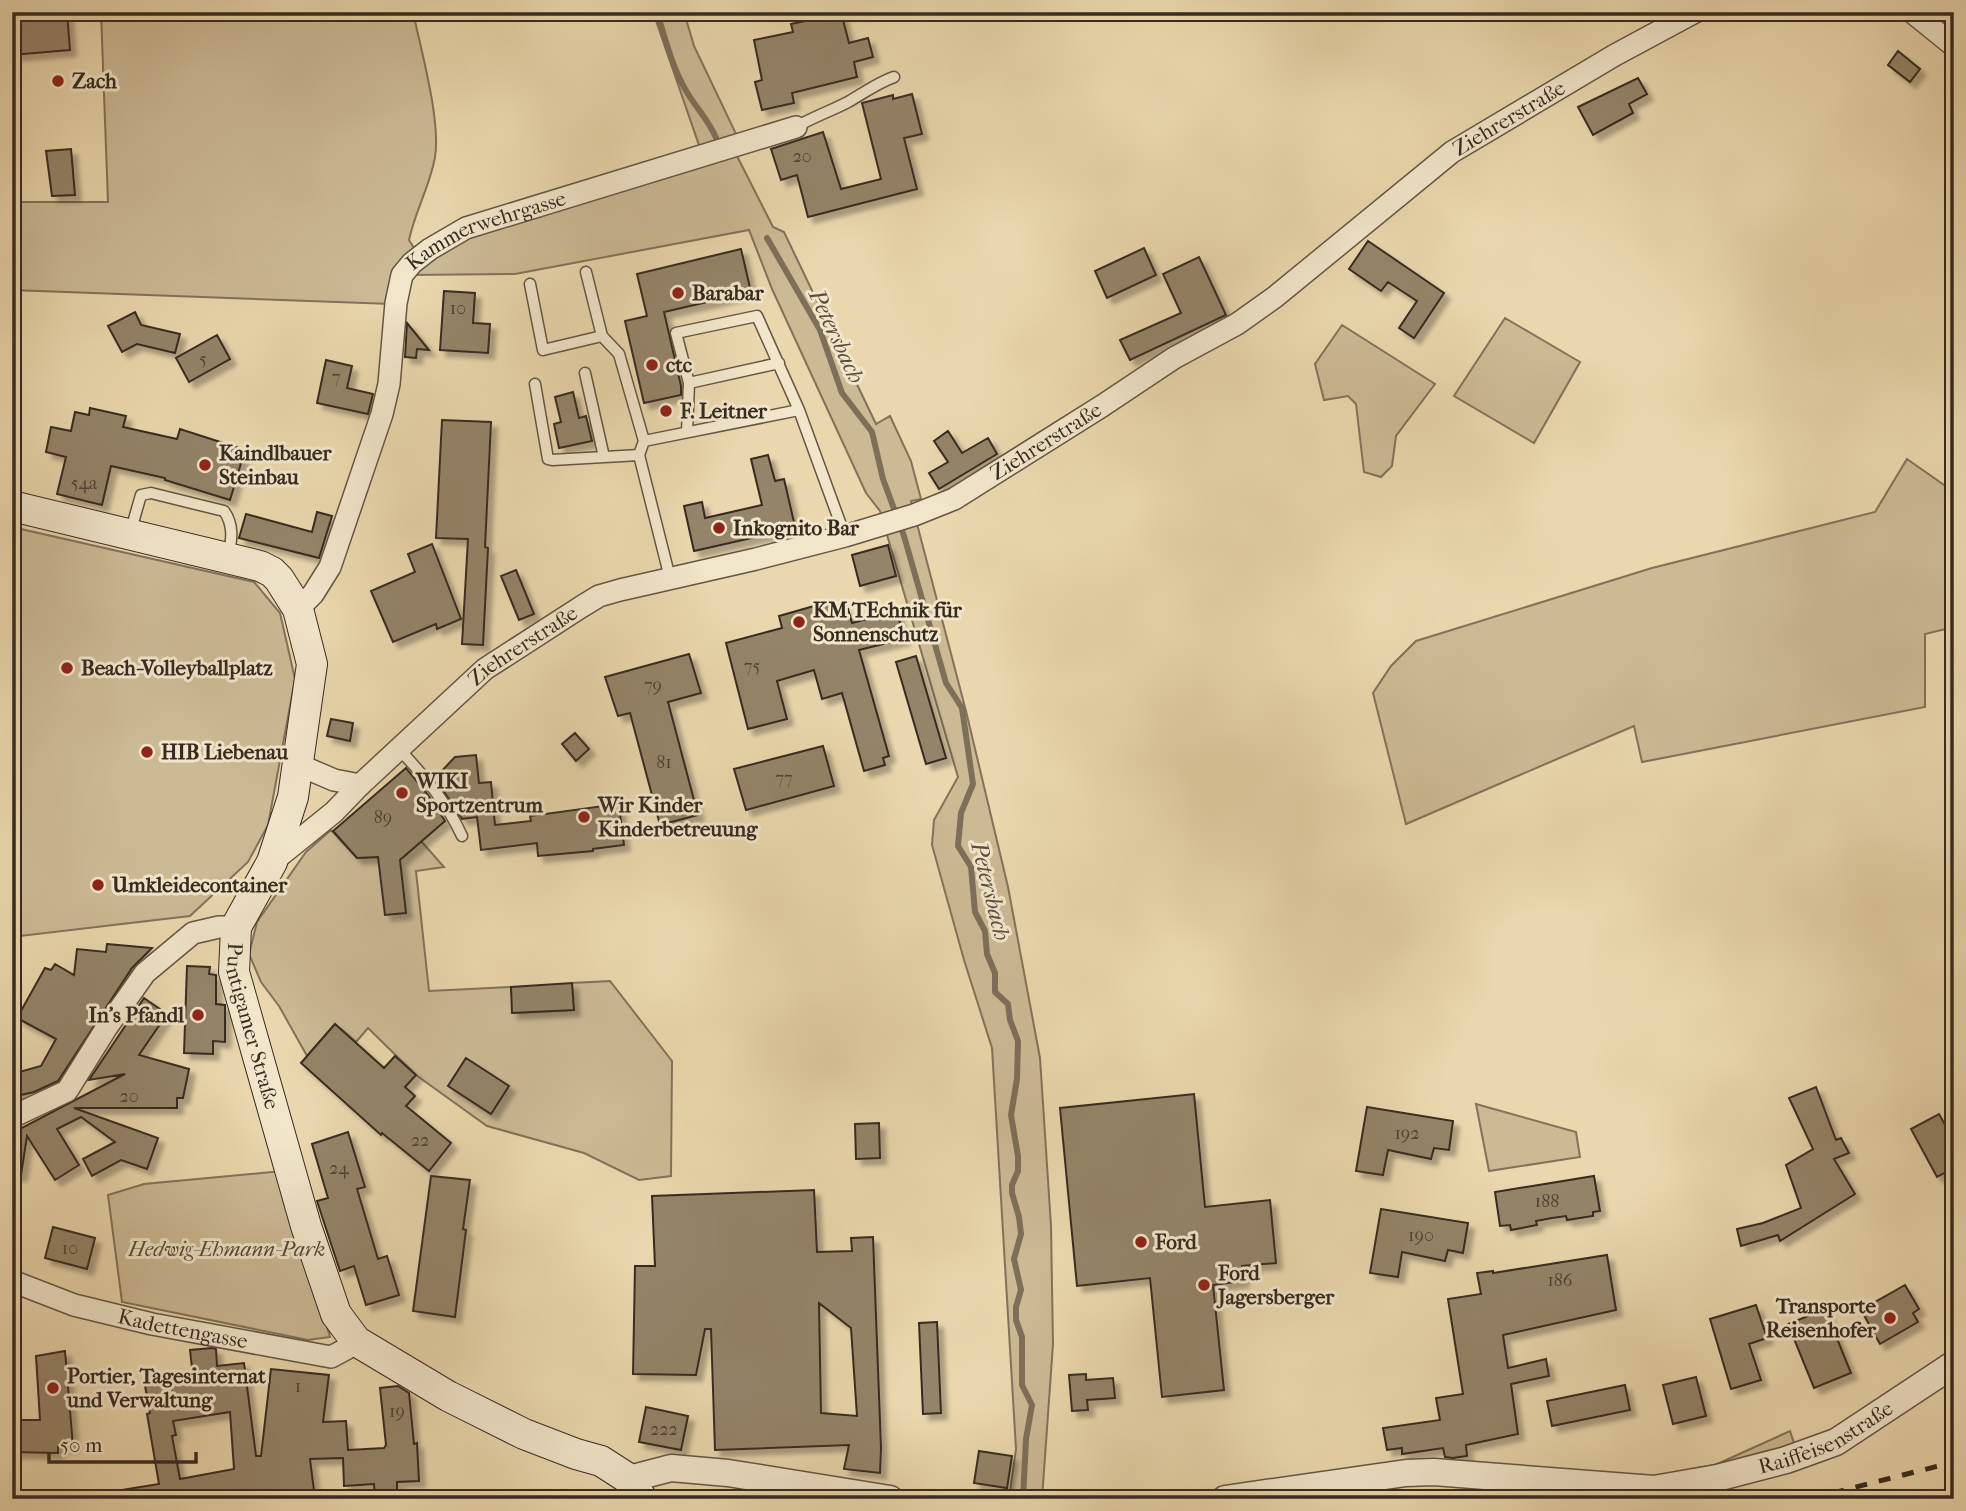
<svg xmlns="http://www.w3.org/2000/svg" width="1966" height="1511" viewBox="0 0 1966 1511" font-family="'IM FELL French Canon',serif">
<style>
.green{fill:#ccba95;stroke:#82725a;stroke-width:2}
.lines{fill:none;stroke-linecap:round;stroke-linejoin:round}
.stream{stroke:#7e6f58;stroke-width:6}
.building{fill:#948469;stroke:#372b20;stroke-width:2;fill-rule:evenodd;filter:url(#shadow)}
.service-casing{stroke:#645643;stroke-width:13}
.minor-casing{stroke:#645643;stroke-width:24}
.tertiary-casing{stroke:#645643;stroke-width:29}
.secondary-casing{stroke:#372b20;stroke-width:32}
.service{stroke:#f1e5ca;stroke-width:10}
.minor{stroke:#f1e5ca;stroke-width:21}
.tertiary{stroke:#f1e5ca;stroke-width:26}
.secondary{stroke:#f1e5ca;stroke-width:30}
.rail{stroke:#372b20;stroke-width:5;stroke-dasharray:12 12;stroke-linecap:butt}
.poi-dot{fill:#8f2418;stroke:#f1e5ca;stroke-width:2.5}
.labels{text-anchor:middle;stroke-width:6;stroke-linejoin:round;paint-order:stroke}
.number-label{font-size:18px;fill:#4e4132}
.poi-label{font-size:21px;font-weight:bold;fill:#372b20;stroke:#f1e5ca;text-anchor:start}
.street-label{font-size:21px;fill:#372b20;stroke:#f1e5ca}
.park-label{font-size:21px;font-style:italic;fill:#554837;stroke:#f1e5ca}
.water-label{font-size:23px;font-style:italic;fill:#5a4d3c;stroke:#f1e5ca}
</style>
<defs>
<filter id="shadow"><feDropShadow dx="6" dy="6" stdDeviation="2" flood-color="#0004"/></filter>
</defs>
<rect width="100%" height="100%" fill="#ead7ad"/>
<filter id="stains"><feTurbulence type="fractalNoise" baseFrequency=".00286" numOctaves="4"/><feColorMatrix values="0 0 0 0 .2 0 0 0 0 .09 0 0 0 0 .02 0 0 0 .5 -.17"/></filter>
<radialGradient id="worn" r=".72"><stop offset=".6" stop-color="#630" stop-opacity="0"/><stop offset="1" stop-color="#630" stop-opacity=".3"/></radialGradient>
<path class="green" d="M 101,12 L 413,12 C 421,50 441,121 435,157 C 430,186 415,211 409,240 L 416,251 L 391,304 L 12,290 L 12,202 L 108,202 Z
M 653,12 L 684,12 L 694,46 L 738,138 L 700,148 Z
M 736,154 L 773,227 L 784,232 L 876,424 L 890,416 L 911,461 L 921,499 L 911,501 L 966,711 L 1008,887 L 1040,1058 L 1051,1226 L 1053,1344 L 1042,1499 L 1009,1499 L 1016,1449 L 992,1048 L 964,960 L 932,845 L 934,820 L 958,777 L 880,511 L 866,493 L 772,289 L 749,230 L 515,274 L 411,275 L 463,235 Z
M 1505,318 L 1580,362 L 1534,443 L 1454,396 Z
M 1342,325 L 1435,384 L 1396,436 L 1392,466 L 1381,477 L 1364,472 L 1356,404 L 1348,396 L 1324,400 L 1315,364 Z
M 1907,459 L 1954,492 L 1954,627 L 1925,634 L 1925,707 L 1642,762 L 1634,726 L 1406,824 L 1373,693 L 1391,666 L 1416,641 L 1652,568 L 1875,512 Z
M 12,527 L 254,582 L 280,613 L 295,679 L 268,825 L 248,862 L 190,916 L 12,937 Z
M 331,830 L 357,858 L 404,856 L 421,841 L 444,867 L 416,871 L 429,991 L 511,987 L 513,1013 L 573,1010 L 572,983 L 610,981 L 672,1061 L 671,1176 L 639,1180 L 584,1153 L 487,1126 L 416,1075 L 368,1028 L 356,1042 L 335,1024 L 307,1056 L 279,1006 L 261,982 L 249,954 L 257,922 L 306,852 Z
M 1476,1104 L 1576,1132 L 1580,1157 L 1489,1171 Z
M 282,1171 L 330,1337 L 308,1340 L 122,1302 L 108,1195 L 144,1184 Z
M 1790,1431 L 1794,1443 L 1792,1448 L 1691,1471 L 1692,1469 L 1715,1465 Z"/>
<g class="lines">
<path class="stream" d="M 657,12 C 665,39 673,70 688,94 C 698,110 710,122 717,140
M 767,238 L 820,330 L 842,393 L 872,432 L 883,479 L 904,536 L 946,683 L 962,708 L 973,784 L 961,813 L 958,846 L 971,867 L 975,912 L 985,931 L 987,954 L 995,973 L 995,992 L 1008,1004 L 1010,1020 L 1018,1041 L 1017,1079 L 1011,1115 L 1018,1156 L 1018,1171 L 1012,1185 L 1012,1193 L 1019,1217 L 1021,1234 L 1014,1259 L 1021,1290 L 1016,1307 L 1016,1320 L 1022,1337 L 1022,1385 L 1032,1405 L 1026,1439 L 1023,1499"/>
</g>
<path class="building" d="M 12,12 L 67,12 L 70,50 L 12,55 Z
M 813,12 L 841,12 L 849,43 L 868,38 L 873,57 L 854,62 L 857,77 L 792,93 L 794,103 L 762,110 L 755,82 L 762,80 L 754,40 L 793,32 L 791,24 L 815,19 Z
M 1898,51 L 1920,69 L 1910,82 L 1888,65 Z
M 1638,78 L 1647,94 L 1629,104 L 1633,113 L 1593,135 L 1578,107 Z
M 912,94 L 922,134 L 904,138 L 917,189 L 808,217 L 797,175 L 781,180 L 771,149 L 823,132 L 841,189 L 881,179 L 862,103 L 893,95 L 893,99 Z
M 71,149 L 75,195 L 52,196 L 46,151 Z
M 1368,241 L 1444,293 L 1414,338 L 1399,328 L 1417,301 L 1388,282 L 1381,291 L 1349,269 Z
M 1144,248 L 1156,275 L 1107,298 L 1095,271 Z
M 741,249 L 751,292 L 664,312 L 681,386 L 681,395 L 644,403 L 625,321 L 647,316 L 637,274 Z
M 1199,257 L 1226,315 L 1130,360 L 1120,340 L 1181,313 L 1163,274 Z
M 444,291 L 475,293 L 473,323 L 490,324 L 488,353 L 440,350 Z
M 135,312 L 141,325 L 180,334 L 175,353 L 137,344 L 122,352 L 108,326 Z
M 407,323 L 429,350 L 417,349 L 416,358 L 405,357 Z
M 217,335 L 230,359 L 189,382 L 176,358 Z
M 326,360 L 352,366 L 347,388 L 373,394 L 368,414 L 317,403 Z
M 573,392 L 579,418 L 586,416 L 592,441 L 559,448 L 554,424 L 561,422 L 555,397 Z
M 90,408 L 126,416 L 123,427 L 177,439 L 180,429 L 245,450 L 230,500 L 165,480 L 165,478 L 111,466 L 102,505 L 57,494 L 66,457 L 46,452 L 51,427 L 71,431 L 75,412 L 89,415 Z
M 442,420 L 491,422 L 485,547 L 488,548 L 483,645 L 462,644 L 468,539 L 436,538 Z
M 948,431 L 962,453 L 988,438 L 997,454 L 939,489 L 929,473 L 948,462 L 934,441 Z
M 768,455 L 775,481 L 784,479 L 796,531 L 769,537 L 769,534 L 694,551 L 684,506 L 702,502 L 705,518 L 762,505 L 751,459 Z
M 317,512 L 332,516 L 319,558 L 239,538 L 246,514 L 312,532 Z
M 432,544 L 461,619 L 437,629 L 436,624 L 393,642 L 371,591 L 415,572 L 408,554 Z
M 888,545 L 896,576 L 860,586 L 852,555 Z
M 516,570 L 534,614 L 519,620 L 501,576 Z
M 828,602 L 831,614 L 848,609 L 852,623 L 897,611 L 904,639 L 859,650 L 889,756 L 883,758 L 885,765 L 864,771 L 842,693 L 822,699 L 814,670 L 777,681 L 787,719 L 748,729 L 726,643 L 782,628 L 779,616 Z
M 689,654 L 701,693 L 668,702 L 698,815 L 660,825 L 630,713 L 618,716 L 605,677 Z
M 916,656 L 946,758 L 926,764 L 896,662 Z
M 331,719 L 353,723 L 350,741 L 327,736 Z
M 575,733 L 589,749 L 576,761 L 562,744 Z
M 823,746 L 834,786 L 746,810 L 734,769 Z
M 476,755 L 479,783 L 491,782 L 495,825 L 531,821 L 530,816 L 604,806 L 604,800 L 618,798 L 624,845 L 593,849 L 593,851 L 538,856 L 537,843 L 481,850 L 477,817 L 462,819 L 435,778 L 455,757 Z
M 406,768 L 428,795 L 445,821 L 400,860 L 406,913 L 385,915 L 378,857 L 357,858 L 333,831 Z
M 107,944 L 152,948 L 132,968 L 58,1081 L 34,1092 L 12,1097 L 12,1074 L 41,1066 L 56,1039 L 17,1018 L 45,968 L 51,970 L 55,964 L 74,975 L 77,949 L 106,952 Z
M 187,966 L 210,967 L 209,974 L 216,975 L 216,1004 L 225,1005 L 225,1042 L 213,1041 L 213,1054 L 184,1053 Z
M 572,983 L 574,1010 L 512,1013 L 511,987 Z
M 144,998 L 167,1014 L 139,1055 L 189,1069 L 183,1098 L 177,1098 L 177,1108 L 74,1108 L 158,1138 L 147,1169 L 121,1160 L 92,1176 L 83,1159 L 115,1142 L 81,1117 L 57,1129 L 79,1165 L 55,1180 L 27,1136 L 21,1175 L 12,1175 L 12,1133 L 125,1074 L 89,1080 Z
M 335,1024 L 384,1068 L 395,1056 L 416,1075 L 405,1087 L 415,1096 L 406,1106 L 451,1143 L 429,1171 L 382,1133 L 381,1135 L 301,1063 Z
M 466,1058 L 509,1086 L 491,1114 L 448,1086 Z
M 1816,1087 L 1836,1140 L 1841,1138 L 1849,1153 L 1834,1159 L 1855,1194 L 1780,1241 L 1778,1235 L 1741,1246 L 1737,1229 L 1763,1223 L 1801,1208 L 1786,1165 L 1813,1149 L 1789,1098 Z
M 1194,1094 L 1205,1207 L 1270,1200 L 1276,1263 L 1242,1266 L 1243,1281 L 1213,1285 L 1224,1390 L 1162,1397 L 1150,1278 L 1077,1286 L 1060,1108 Z
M 1367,1107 L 1453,1121 L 1449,1150 L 1434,1148 L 1431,1159 L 1388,1150 L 1383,1175 L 1356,1171 Z
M 1939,1114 L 1954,1141 L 1954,1168 L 1937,1177 L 1911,1129 Z
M 879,1123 L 880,1158 L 856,1159 L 855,1124 Z
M 348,1132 L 365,1187 L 357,1189 L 378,1259 L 387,1256 L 399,1295 L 366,1305 L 354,1266 L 340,1271 L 317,1201 L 328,1198 L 312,1144 Z
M 431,1176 L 470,1180 L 463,1229 L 466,1230 L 455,1317 L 413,1311 Z
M 1594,1176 L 1600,1211 L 1593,1212 L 1593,1216 L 1567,1220 L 1566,1216 L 1552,1218 L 1536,1221 L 1537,1225 L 1511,1230 L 1510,1225 L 1500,1226 L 1495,1192 Z
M 814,1190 L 817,1252 L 852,1251 L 851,1238 L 873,1237 L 881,1448 L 880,1473 L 844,1469 L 849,1445 L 715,1450 L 711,1329 L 705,1329 L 696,1375 L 633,1374 L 635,1266 L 655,1266 L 652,1196 ZM 819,1303 L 851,1328 L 857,1416 L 821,1413 Z
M 1381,1209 L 1468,1223 L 1463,1253 L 1448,1250 L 1445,1261 L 1402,1252 L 1398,1277 L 1370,1273 Z
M 53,1227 L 95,1238 L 87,1269 L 45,1258 Z
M 1607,1255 L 1616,1310 L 1503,1335 L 1508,1368 L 1546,1359 L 1549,1376 L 1511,1384 L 1518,1434 L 1466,1445 L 1467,1456 L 1453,1458 L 1445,1457 L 1443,1448 L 1402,1454 L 1402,1448 L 1387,1450 L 1383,1428 L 1440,1420 L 1436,1398 L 1463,1394 L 1448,1299 L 1481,1294 L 1477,1273 L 1493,1271 L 1493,1273 Z
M 1905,1285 L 1919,1309 L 1913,1313 L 1918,1322 L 1880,1344 L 1861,1310 Z
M 1756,1305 L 1767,1338 L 1749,1344 L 1761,1380 L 1731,1389 L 1710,1319 Z
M 1825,1309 L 1851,1373 L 1814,1388 L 1788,1324 Z
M 937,1322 L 941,1413 L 923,1414 L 919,1323 Z
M 212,1348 L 216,1349 L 217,1366 L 244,1363 L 256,1456 L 261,1456 L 271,1369 L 329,1375 L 323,1422 L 346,1421 L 348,1450 L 384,1448 L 386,1445 L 380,1388 L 398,1386 L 409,1393 L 414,1444 L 417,1443 L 419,1481 L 397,1482 L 397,1499 L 375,1499 L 374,1484 L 344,1486 L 343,1458 L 310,1459 L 315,1499 L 121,1499 L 121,1490 L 159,1484 L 147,1414 L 150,1413 L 145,1386 L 193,1377 L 190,1350 ZM 230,1412 L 234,1469 L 180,1479 L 172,1436 L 176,1435 L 173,1421 Z
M 65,1351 L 73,1446 L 58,1447 L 58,1453 L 12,1452 L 12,1420 L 40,1420 L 36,1356 Z
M 1086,1374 L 1086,1380 L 1113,1378 L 1115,1398 L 1087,1400 L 1088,1410 L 1072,1411 L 1069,1375 Z
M 1696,1377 L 1706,1416 L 1673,1424 L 1663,1385 Z
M 1625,1385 L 1630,1410 L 1552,1426 L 1547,1401 Z
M 646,1407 L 688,1416 L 681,1450 L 639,1442 Z
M 979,1451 L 1012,1456 L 1007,1488 L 974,1483 Z"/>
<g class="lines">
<defs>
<path id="service" d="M 796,127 C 813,117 831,111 848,102 C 864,93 877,83 894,77
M 586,272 L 602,336 L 619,354 L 644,441 L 639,455 L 670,578
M 530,284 L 543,350 L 602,336
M 585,373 L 604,457
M 689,383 L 779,363
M 535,384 L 548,459 L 552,460 L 639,455
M 687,432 L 689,383 L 676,333 L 757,316 L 799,410 L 845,536
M 644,441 L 799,410
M 130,533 L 141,495 L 151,493 L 224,511 C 234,525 232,540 228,556
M 399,749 C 425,777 446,801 462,836"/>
<g id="minor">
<path d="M 1912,12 L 1954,46"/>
<path id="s1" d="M 298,609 L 313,594 L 330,567 L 382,414 L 389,384 L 396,303 L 402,275 L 412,263 L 430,249 L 466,228 L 796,127"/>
<path d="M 299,765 L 334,780 L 360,785"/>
<path id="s2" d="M 272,862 L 334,812 L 360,785 L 485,669 L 581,607 L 599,596 L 620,590 L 756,559 L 845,536 L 914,515 L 954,499 L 1102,406 L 1174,358 L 1237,324 L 1275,297 L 1452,152 L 1615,55 L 1695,12"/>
<path d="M 12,1117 L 67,1091 L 107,1027 L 145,973 L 193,933 L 219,927 L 236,927"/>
<path id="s3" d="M 12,1281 L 74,1305 L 152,1324 L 331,1357 L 346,1349 L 356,1341"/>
</g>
<g id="tertiary">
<path d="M 629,1479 L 671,1468 L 728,1473 L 890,1499"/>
<path id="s4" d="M 1225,1499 L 1406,1473 L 1434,1472 L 1654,1489 L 1717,1478 L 1786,1460 L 1836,1442 L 1954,1364"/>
</g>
<g id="secondary">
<path id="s5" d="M 12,506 L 260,566 L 272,572 L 279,579 L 298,609 L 312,664 L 293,797 L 272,862 L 236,927 L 234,972 L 306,1226 L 336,1314 L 356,1341 L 448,1396 L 524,1434 L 576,1454 L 601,1461 L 629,1479 L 642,1499"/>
</g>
</defs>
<use href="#service" class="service-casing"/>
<use href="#minor" class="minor-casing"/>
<use href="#tertiary" class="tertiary-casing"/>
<use href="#secondary" class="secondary-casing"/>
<use href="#service" class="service"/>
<use href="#minor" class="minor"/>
<use href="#tertiary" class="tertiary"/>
<use href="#secondary" class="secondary"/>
<path class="rail" d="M 1809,1499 L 1954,1462"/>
</g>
<g class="poi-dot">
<circle cx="58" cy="81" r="7"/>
<circle cx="678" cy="293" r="7"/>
<circle cx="652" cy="365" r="7"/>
<circle cx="666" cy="411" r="7"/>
<circle cx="205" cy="465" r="7"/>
<circle cx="719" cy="528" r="7"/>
<circle cx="799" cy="622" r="7"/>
<circle cx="67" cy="668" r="7"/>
<circle cx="147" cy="752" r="7"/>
<circle cx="402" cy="793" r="7"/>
<circle cx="584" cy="817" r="7"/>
<circle cx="98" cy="885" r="7"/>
<circle cx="198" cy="1015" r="7"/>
<circle cx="1141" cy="1242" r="7"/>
<circle cx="1204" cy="1285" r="7"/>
<circle cx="1890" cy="1318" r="7"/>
<circle cx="53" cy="1388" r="7"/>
</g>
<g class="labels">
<g class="number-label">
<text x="802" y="162">20</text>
<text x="458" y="314">10</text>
<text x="203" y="365">5</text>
<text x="336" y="383">7</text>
<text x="84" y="489">54a</text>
<text x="752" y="672">75</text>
<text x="653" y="691">79</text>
<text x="664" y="768">81</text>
<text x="784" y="784">77</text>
<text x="383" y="823">89</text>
<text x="129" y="1102">20</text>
<text x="1407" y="1139">192</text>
<text x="420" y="1146">22</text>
<text x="339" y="1174">24</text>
<text x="1547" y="1207">188</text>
<text x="1421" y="1241">190</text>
<text x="70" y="1254">10</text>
<text x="1560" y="1286">186</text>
<text x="298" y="1392">1</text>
<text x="397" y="1417">19</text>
<text x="664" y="1435">222</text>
</g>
<g class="poi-label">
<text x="72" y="88">Zach</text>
<text x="692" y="300">Barabar</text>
<text x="666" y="372">ctc</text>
<text x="680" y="418">F. Leitner</text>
<text x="219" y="460">Kaindlbauer<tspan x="219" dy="24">Steinbau</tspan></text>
<text x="733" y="535">Inkognito Bar</text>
<text x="813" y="617">KM TEchnik für<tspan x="813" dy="24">Sonnenschutz</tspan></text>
<text x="81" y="675">Beach-Volleyballplatz</text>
<text x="161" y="759">HIB Liebenau</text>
<text x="416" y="788">WIKI<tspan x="416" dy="24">Sportzentrum</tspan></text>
<text x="598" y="812">Wir Kinder<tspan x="598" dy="24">Kinderbetreuung</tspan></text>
<text x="112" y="892">Umkleidecontainer</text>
<text x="184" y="1022" text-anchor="end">In's Pfandl</text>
<text x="1155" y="1249">Ford</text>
<text x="1218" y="1280">Ford<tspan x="1218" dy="24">Jagersberger</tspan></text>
<text x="1876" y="1313" text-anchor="end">Transporte<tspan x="1876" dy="24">Reisenhofer</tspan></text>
<text x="67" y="1383">Portier, Tagesinternat<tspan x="67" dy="24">und Verwaltung</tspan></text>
</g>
<g class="street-label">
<text dy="7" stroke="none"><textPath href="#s2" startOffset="1466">Ziehrerstraße</textPath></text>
<text dy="7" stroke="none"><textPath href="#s1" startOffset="453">Kammerwehrgasse</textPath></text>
<text dy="7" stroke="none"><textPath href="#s2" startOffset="900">Ziehrerstraße</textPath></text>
<text dy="7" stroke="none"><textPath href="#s2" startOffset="332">Ziehrerstraße</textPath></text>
<text dy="7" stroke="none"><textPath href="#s5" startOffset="749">Puntigamer Straße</textPath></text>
<text dy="7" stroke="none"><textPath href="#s3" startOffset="178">Kadettengasse</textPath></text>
<text dy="7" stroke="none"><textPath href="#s4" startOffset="612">Raiffeisenstraße</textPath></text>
</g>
<g class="park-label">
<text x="227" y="1256">Hedwig-Ehmann-Park</text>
</g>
<g class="water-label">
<text transform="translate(837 336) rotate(65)" y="8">Petersbach</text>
<text transform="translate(991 891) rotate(76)" y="8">Petersbach</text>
</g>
</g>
<rect width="1966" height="1511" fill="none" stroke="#ead7ad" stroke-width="42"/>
<rect x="14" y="14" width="1938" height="1483" fill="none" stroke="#372b20" stroke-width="3.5"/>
<rect x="21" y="21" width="1924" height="1469" fill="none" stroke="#372b20" stroke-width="2"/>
<path d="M49 1452v10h147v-10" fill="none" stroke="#372b20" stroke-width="3.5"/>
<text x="60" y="1452" font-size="21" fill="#372b20" stroke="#f1e5ca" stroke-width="5" paint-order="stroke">50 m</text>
<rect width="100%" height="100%" filter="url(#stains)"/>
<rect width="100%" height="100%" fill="url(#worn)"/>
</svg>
